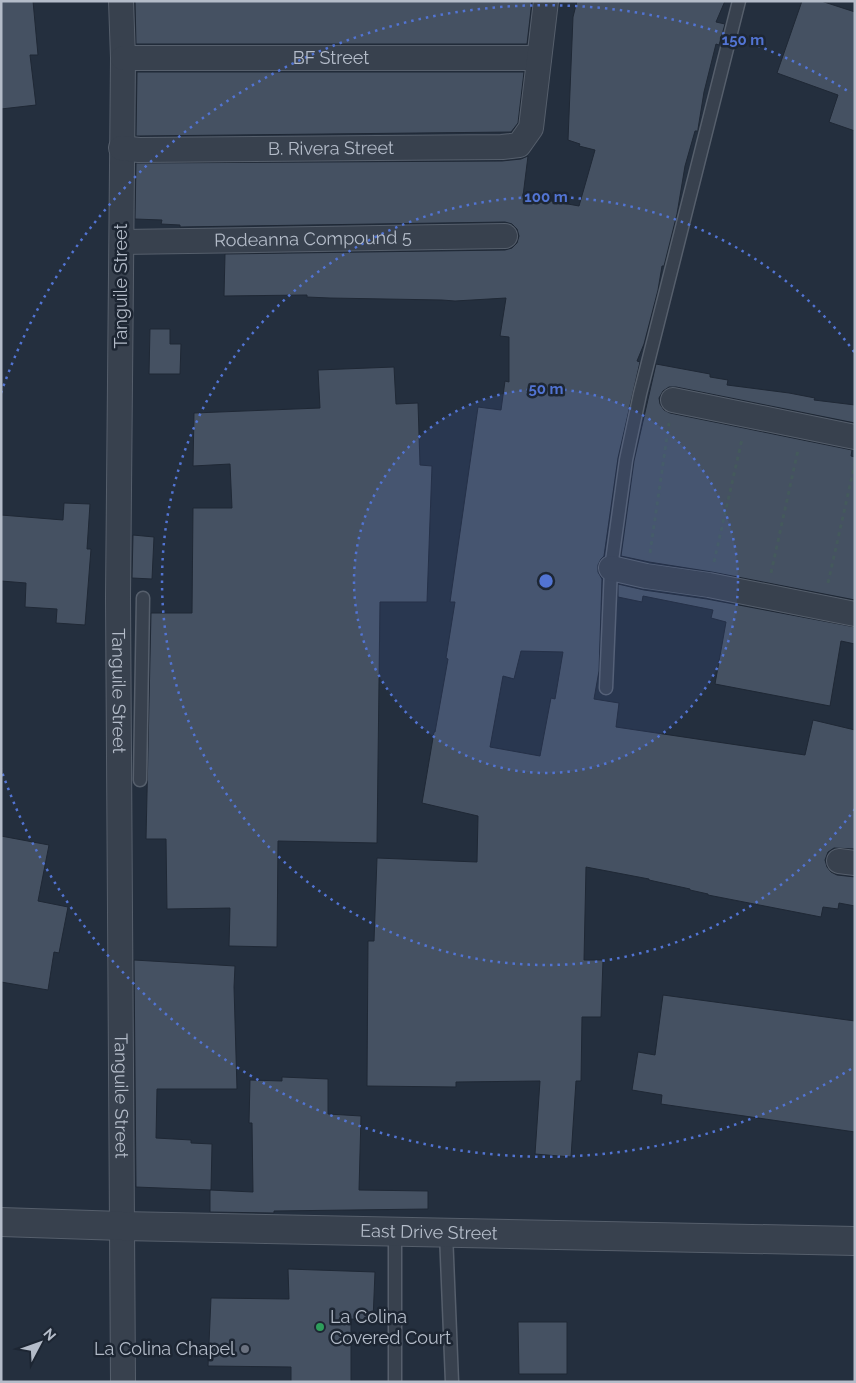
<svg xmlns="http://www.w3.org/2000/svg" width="856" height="1383" viewBox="0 0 856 1383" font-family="Raleway,sans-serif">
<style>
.building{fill:#455162;stroke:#1f2835;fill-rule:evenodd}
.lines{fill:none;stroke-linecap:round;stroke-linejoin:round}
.service-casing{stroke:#565f6c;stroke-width:15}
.minor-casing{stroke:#565f6c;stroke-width:26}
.tertiary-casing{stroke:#565f6c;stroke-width:30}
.path{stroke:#44595c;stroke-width:3;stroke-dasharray:4 4;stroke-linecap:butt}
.service{stroke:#38414e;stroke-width:12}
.minor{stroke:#38414e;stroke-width:24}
.tertiary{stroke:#38414e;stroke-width:28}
.ring{fill:none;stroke:#5274d3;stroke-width:2.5;stroke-dasharray:2.5 5}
.leisure-dot{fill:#2e9e5b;stroke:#1d2633;stroke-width:2}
.worship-dot{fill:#6b7280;stroke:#1d2633;stroke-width:2}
.labels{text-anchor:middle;stroke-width:5;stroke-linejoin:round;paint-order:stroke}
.street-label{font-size:18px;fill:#b4bcc9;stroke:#1d2633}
.poi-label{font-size:18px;fill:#b4bcc9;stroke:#1d2633;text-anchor:start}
.centre{fill:#5274d3;stroke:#1d2633;stroke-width:2.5}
.ring-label{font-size:15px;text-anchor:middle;font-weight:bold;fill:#5274d3;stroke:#1d2633;stroke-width:5;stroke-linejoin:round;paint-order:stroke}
</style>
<rect width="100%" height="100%" fill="#242f3e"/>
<path class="building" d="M 1,1 L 33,1 L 38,55 L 30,55 L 36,105 L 1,109 Z
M 135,1 L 532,1 L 527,44 L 136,44 Z
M 577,1 L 725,1 L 716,22 L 725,24 L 719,45 L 716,44 L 704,92 L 698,129 L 698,131 L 695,131 L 685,166 L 677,214 L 664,266 L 662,266 L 658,290 L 644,344 L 637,361 L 640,362 L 618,458 L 604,556 L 601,559 L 598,565 L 598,572 L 602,579 L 599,671 L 594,699 L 619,703 L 616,727 L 805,755 L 813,720 L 855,730 L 855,849 L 834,848 L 828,852 L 825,860 L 827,867 L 831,872 L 837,875 L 855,877 L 855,906 L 839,903 L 838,909 L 823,907 L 821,917 L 708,895 L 708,894 L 690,890 L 690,889 L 649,880 L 649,879 L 586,867 L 584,960 L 603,960 L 601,1017 L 582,1017 L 581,1081 L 576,1081 L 571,1157 L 535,1154 L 540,1081 L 456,1082 L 456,1087 L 367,1086 L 368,941 L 374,941 L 377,858 L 477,862 L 478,816 L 422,803 L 434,732 L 435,732 L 448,659 L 446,658 L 455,602 L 450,602 L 478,407 L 501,410 L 505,381 L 509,382 L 509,337 L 500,336 L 506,298 L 455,301 L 442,300 L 330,298 L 307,297 L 307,295 L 224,296 L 225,254 L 505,250 L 512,248 L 517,243 L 519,236 L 517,229 L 512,224 L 505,222 L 180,227 L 180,225 L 161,224 L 162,220 L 135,219 L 136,163 L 502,161 L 521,159 L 528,156 L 523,196 L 579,206 L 595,150 L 579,146 L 580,144 L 568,140 L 573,17 ZM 521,651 L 563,652 L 555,699 L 551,698 L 540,756 L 490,747 L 503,676 L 514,679 Z
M 802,1 L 821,1 L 855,12 L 855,131 L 829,122 L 838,95 L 777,73 Z
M 137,72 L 524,72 L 518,123 L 511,132 L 140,136 L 136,136 Z
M 150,329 L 170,329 L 170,344 L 181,344 L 180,374 L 149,374 Z
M 656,364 L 710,374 L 710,377 L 728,380 L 727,385 L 789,393 L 815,398 L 814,400 L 855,405 L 855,423 L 676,387 L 669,387 L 663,391 L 659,398 L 660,404 L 664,410 L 670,413 L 852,450 L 851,456 L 855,457 L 855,600 L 712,572 L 649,562 L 621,556 L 634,461 Z
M 394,367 L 396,404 L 418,403 L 420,465 L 432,466 L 427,602 L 380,602 L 377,843 L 278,841 L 277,947 L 229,946 L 230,908 L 167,909 L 166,839 L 146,839 L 151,613 L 192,613 L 193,508 L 232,508 L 230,464 L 193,466 L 194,413 L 320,408 L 318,370 Z
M 64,503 L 90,504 L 87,549 L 91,549 L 85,625 L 56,623 L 57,609 L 25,607 L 26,583 L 1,581 L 1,515 L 63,520 Z
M 133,535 L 154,537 L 152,579 L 132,578 Z
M 618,584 L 644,590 L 707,599 L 855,627 L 855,644 L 841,641 L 830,706 L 715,684 L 726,622 L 711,618 L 713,610 L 643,596 L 642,602 L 618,597 Z
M 1,836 L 49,845 L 38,901 L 68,907 L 59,953 L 54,952 L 48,990 L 1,982 Z
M 134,960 L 235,966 L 234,987 L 237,1089 L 157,1089 L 156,1138 L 191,1140 L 191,1143 L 212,1144 L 211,1190 L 136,1187 Z
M 663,995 L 855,1021 L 855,1132 L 661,1104 L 662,1095 L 632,1090 L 638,1052 L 655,1055 Z
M 282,1077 L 328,1079 L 328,1114 L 361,1116 L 359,1190 L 428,1191 L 428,1209 L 274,1211 L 274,1213 L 210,1212 L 210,1190 L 253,1192 L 252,1123 L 249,1123 L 250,1080 L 282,1081 Z
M 288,1269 L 375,1272 L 373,1320 L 351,1319 L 351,1382 L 291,1382 L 291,1367 L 208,1366 L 211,1298 L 289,1299 Z
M 518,1322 L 567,1322 L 567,1374 L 519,1374 Z"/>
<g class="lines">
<defs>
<path id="service" d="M 606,688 L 611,568 L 626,460 L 640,394 L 739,1
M 140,780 L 143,598
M 446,1233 L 452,1382
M 395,1382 L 395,1232"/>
<g id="minor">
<path id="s1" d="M 121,1 L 123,58 L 118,598 L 123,1382"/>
<path id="s2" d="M 123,58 L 539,58"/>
<path id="s3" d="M 121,148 L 139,150 L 502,147 L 519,145 L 531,128 L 546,1"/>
<path id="s4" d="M 122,242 L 505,236"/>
<path d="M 673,400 L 855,437"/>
<path d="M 611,568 L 646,576 L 709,585 L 855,614"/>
<path d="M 839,861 L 855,863"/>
</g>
<g id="tertiary">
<path id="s5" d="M 1,1222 L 122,1226 L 855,1241"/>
</g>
</defs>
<use href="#service" class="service-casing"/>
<use href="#minor" class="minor-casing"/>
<use href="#tertiary" class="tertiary-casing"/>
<path class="path" d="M 650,553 L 669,423
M 714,562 L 742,439
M 771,573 L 798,450
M 828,583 L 855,463"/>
<use href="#service" class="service"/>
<use href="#minor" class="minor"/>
<use href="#tertiary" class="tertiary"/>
</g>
<circle cx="546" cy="581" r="192" fill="#5274d3" fill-opacity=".12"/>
<g class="ring">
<circle cx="546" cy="581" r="192"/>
<path d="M855 809A384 384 0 1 1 855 353"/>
<path d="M851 1069A576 576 0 0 1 1 769M1 393A576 576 0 0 1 851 93"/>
</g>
<circle class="leisure-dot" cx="320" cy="1327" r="5"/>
<circle class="worship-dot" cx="245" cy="1349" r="5"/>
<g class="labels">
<g class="street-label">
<text dy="6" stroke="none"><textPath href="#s2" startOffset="208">BF Street</textPath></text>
<text dy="6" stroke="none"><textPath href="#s3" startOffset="210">B. Rivera Street</textPath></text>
<text dy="6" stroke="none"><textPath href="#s4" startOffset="191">Rodeanna Compound 5</textPath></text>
<text transform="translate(121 286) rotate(-90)" y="6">Tanguile Street</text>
<text dy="6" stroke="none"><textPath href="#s1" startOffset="690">Tanguile Street</textPath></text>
<text dy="6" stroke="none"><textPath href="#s1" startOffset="1095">Tanguile Street</textPath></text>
<text dy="6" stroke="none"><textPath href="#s5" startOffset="428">East Drive Street</textPath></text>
</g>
<g class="poi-label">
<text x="330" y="1323">La Colina<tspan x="330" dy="21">Covered Court</tspan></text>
<text x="235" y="1355" text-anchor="end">La Colina Chapel</text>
</g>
</g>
<circle cx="546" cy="581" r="8" class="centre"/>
<g class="ring-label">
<text x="743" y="45">150 m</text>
<text x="546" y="202">100 m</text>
<text x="546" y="394">50 m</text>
</g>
<rect width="856" height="1383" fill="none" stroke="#b4bcc9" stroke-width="5"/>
<g transform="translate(40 1343) rotate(49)" stroke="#1d2633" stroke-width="4" paint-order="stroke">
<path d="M0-4L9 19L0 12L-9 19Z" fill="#b4bcc9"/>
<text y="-8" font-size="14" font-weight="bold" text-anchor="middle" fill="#b4bcc9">N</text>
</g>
</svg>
